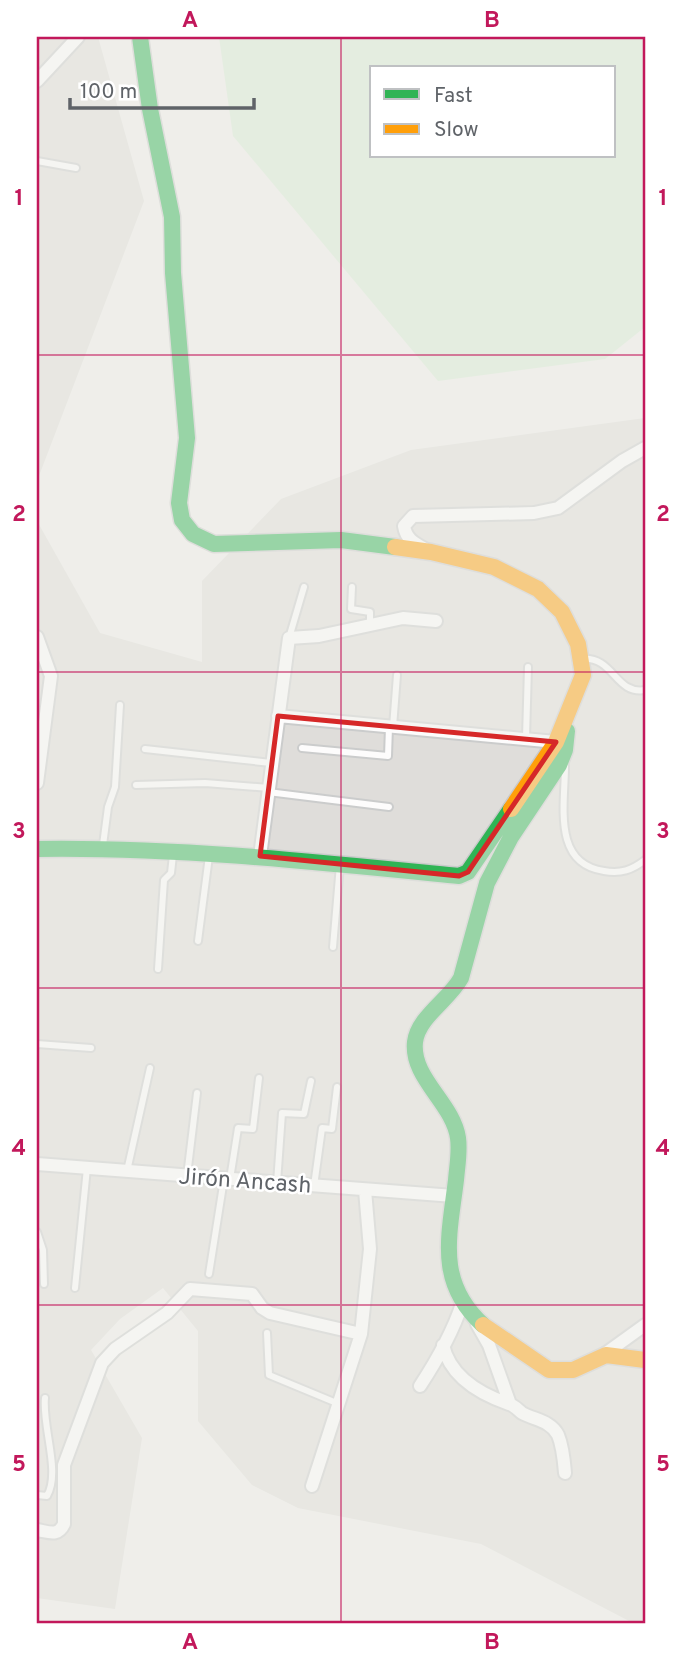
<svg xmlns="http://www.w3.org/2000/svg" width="682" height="1660" viewBox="0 0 682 1660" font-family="Overpass,sans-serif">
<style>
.industrial{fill:#dfddda}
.green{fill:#d8ebd6;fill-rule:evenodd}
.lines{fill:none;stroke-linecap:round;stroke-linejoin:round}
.lane-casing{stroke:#cbcccc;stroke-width:10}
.street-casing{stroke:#cbcccc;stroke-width:16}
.fast-casing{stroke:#cacacb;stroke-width:19}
.slow-casing{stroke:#cacacb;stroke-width:19}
.lane{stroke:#fdfcfc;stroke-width:6}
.street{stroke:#fdfcfc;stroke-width:12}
.fast{stroke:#30b455;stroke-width:16}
.slow{stroke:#ff9f0a;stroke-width:16}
.marked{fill:none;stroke:#d62828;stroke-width:5;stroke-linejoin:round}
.grid{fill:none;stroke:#c2185b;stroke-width:2;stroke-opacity:0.55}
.labels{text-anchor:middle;stroke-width:5;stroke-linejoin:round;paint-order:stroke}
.street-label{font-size:23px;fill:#5f6368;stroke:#fff}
.neatline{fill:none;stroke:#c2185b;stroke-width:2.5}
.grid-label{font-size:23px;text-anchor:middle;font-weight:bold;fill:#c2185b}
</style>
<rect width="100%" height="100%" fill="#efeeea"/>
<path class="industrial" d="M 37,37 L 98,37 L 144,201 L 37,481 Z
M 645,418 L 645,1623 L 633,1623 L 481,1544 L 298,1508 L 252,1485 L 198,1421 L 198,1331 L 163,1288 L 120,1319 L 91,1350 L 142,1438 L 115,1609 L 37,1598 L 37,521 L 100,633 L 202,662 L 202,581 L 281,499 L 411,450 Z"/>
<path class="green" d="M 219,37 L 645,37 L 645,327 L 605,359 L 438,381 L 233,136 ZM 372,68 L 614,68 L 614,156 L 372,156 Z"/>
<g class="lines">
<defs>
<path id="lane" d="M 37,161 L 76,168
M 352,587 L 351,609 L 370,612 L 370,626
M 289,638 L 304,587
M 582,659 C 614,656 615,695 645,690
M 393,727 L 397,675
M 526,738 L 528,667
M 302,748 L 388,756 L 389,727
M 145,749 L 271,763
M 565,766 C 565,804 552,864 604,871 C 621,874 632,870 645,860
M 136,785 L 205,783 L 269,788
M 268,792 L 389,807
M 103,845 L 108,807 L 115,787 L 120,705
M 198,941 L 209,856
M 333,947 L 340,865
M 158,969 L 164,880 L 171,873 L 173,855
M 37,1044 L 91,1048
M 127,1171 L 150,1068
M 187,1176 L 197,1093
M 230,1179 L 238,1128 L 253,1129 L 259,1078
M 277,1183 L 282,1113 L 304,1114 L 311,1081
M 314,1186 L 322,1128 L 332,1129 L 337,1087
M 37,1232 L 43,1250 L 44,1284
M 209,1274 L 224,1179
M 75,1288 L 87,1168
M 267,1333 L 269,1375 L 339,1404
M 37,1495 L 47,1496 C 61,1472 42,1427 45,1398"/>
<path id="street" d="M 37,81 L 78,37
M 425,549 C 414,543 406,539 404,526 L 413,516 L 534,513 L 558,508 L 622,461 L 645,448
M 37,637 L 51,676 L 37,783
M 278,716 L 556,742
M 260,856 L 289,638 L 319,636 L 403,618 L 436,621
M 37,1164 L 454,1196
M 477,1324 L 489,1345 L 510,1404
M 443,1345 C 450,1377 480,1394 509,1404 C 514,1405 518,1410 522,1413 C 535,1420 551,1421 558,1435 C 563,1447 564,1461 565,1473
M 602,1356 L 645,1325
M 420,1386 C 437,1360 452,1334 462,1304
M 312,1486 L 361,1334 L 370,1249 L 365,1190
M 37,1530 C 49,1532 58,1537 64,1524 L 64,1465 L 102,1363 L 115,1349 L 167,1313 L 190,1289 L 252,1294 L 262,1308 L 270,1313 L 361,1334"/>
<path id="fast" d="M 140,37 L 150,109 L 172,217 L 173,273 L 187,438 L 179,503 L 182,520 L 193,534 L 214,544 L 341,540 L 395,547
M 37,849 C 178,847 318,862 459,876 L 468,872 L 511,809
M 483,1325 C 436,1282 449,1237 456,1180 C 457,1167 460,1152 458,1138 C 453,1103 411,1078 415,1042 C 418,1017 449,1000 461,978 L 487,883 L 511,837 L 559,765 L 565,750 L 567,731"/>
<path id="slow" d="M 395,547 L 431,552 L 494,567 L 538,589 L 562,612 L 578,644 L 583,675 L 556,742 L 511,809
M 483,1325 L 549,1370 L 573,1370 L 606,1355 L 645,1360"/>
</defs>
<use href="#lane" class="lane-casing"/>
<use href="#street" class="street-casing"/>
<use href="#fast" class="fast-casing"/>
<use href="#slow" class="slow-casing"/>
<use href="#lane" class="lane"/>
<use href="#street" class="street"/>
<use href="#fast" class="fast"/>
<use href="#slow" class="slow"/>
</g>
<path d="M0 0H682V1660H0ZM 278,716 L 556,742 L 468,872 L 459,876 L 260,856 Z" fill="#efeeea" fill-opacity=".55" fill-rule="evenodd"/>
<path class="marked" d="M 278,716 L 556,742 L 468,872 L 459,876 L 260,856 Z"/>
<path class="grid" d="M 341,37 L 341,1623M 37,355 L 645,355M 37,672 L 645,672M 37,988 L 645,988M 37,1305 L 645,1305"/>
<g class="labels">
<g class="street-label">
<text transform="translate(245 1180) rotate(4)" y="8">Jirón Ancash</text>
</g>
</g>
<rect width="682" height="1660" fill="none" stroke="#ffffff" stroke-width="77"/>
<rect x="370" y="66" width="245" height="91" fill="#ffffff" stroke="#bfc1c3" stroke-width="2"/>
<rect x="384" y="89" width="35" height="10" fill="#30b455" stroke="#bfc1c3" stroke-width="2"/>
<text x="434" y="102" font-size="21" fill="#5f6368">Fast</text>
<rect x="384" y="124" width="35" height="10" fill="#ff9f0a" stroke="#bfc1c3" stroke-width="2"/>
<text x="434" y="136" font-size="21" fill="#5f6368">Slow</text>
<path d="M70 98v10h184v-10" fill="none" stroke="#5f6368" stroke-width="3.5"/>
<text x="80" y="98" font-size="21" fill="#5f6368" stroke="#ffffff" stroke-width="5" paint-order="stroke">100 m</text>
<rect x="38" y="38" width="606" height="1584" class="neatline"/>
<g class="grid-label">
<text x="190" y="27">A</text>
<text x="492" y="27">B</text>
<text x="19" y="205">1</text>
<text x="663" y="205">1</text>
<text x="19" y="521">2</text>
<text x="663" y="521">2</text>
<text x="19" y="838">3</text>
<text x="663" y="838">3</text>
<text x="19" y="1155">4</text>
<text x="663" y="1155">4</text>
<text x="19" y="1471">5</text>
<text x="663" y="1471">5</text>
<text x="190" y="1649">A</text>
<text x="492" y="1649">B</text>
</g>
</svg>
